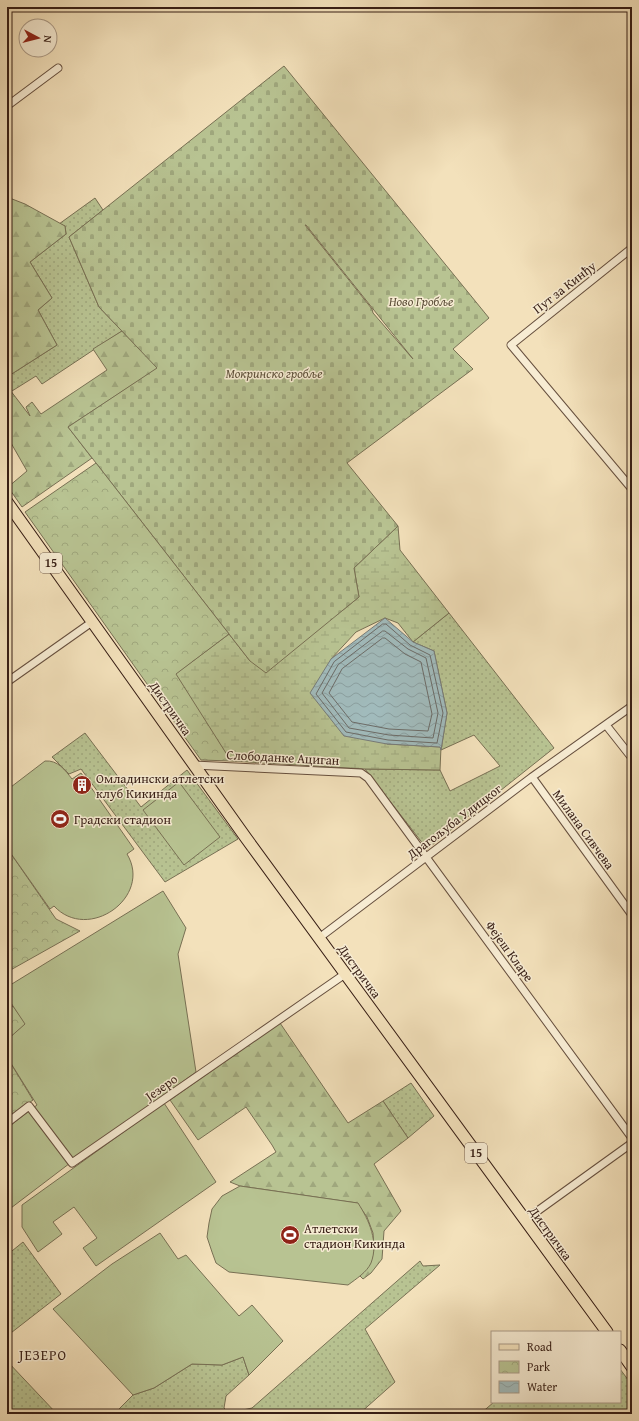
<svg xmlns="http://www.w3.org/2000/svg" width="639" height="1421" viewBox="0 0 639 1421" font-family="'Gentium Book Plus',serif">
<style>
.grass{fill:url(#grass-dots);stroke:#787054}
.forest{fill:url(#forest-firs);stroke:#787054}
.wetland{fill:url(#wetland-marsh);stroke:#787054}
.cemetery{fill:url(#cemetery-stones);stroke:#787054;fill-rule:evenodd}
.park{fill:url(#park-crowns);stroke:#787054}
.garden{fill:#b8c392;stroke:#787054}
.water{fill:url(#water-waves);stroke:#777c79}
.lines{fill:none;stroke-linecap:round;stroke-linejoin:round}
.shore{stroke:#6c6c68;stroke-width:1}
.minor-casing{stroke:#664f3e;stroke-width:9}
.primary-casing{stroke:#371e15;stroke-width:13}
.minor{stroke:#f7ecd3;stroke-width:7}
.primary{stroke:#f3e1bb;stroke-width:11}
.labels{text-anchor:middle;stroke-width:3;stroke-linejoin:round;paint-order:stroke}
.shield{fill:#f7ecd3;stroke:#715c4e;stroke-width:1}
.shield-label{font-size:12px;font-weight:bold;fill:#371e15}
.street-label{font-size:13px;fill:#371e15;stroke:#f7ecd3}
.park-label{font-size:13px;font-style:italic;fill:#5e503a;stroke:#f7ecd3}
.poi-label{font-size:13px;fill:#371e15;stroke:#f7ecd3;text-anchor:start}
.neighbourhood-label{font-size:14px;letter-spacing:1px;fill:#371e15;stroke:#f7ecd3}
</style>
<defs>
<pattern id="grass-dots" width="8" height="8" patternUnits="userSpaceOnUse"><rect width="8" height="8" fill="#b8c392"/><path d="M2 2h.1M6 6h.1" fill="none" stroke="#9fa77d" stroke-width="1.8" stroke-linecap="round"/></pattern>
<pattern id="forest-firs" width="22" height="20" patternUnits="userSpaceOnUse"><rect width="22" height="20" fill="#b8c392"/><path d="M5 1l3.5 6h-7zM16 11l3.5 6h-7z" fill="#9fa77d"/></pattern>
<pattern id="wetland-marsh" width="20" height="14" patternUnits="userSpaceOnUse"><rect width="20" height="14" fill="#b8c392"/><path d="M1 5h8M5 5V1M11 12h8M15 12V8" fill="none" stroke="#9fa77d"/></pattern>
<pattern id="cemetery-stones" width="16" height="16" patternUnits="userSpaceOnUse"><rect width="16" height="16" fill="#b8c392"/><path d="M2 7V4a2 2 0 0 1 4 0v3zM10 15v-3a2 2 0 0 1 4 0v3z" fill="#9fa77d"/></pattern>
<pattern id="park-crowns" width="20" height="18" patternUnits="userSpaceOnUse"><rect width="20" height="18" fill="#b8c392"/><path d="M2 6a3 3 0 1 1 6 0M12 15a3 3 0 1 1 6 0" fill="none" stroke="#9fa77d"/></pattern>
<pattern id="water-waves" width="16" height="10" patternUnits="userSpaceOnUse"><rect width="16" height="10" fill="#a1bbbc"/><path d="M0 5q4-4 8 0t8 0" fill="none" stroke="#8ba0a1"/></pattern>
</defs>
<rect width="100%" height="100%" fill="#f3e1bb"/>
<filter id="stains"><feTurbulence type="fractalNoise" baseFrequency=".005" numOctaves="4"/><feColorMatrix values="0 0 0 0 .2 0 0 0 0 .09 0 0 0 0 .02 0 0 0 .5 -.17"/></filter>
<radialGradient id="worn" r=".72"><stop offset=".6" stop-color="#630" stop-opacity="0"/><stop offset="1" stop-color="#630" stop-opacity=".3"/></radialGradient>
<path class="grass" d="M 95,198 L 103,210 L 69,237 L 99,307 L 122,331 L 42,384 L 36,376 L 12,391 L 7,386 L 7,377 L 57,345 L 38,310 L 52,298 L 30,262 L 66,234 L 65,226 L 59,224 Z
M 449,613 L 554,748 L 427,849 L 365,769 L 440,770 L 450,791 L 500,766 L 474,735 L 441,750 L 447,713 L 434,651 L 413,642 Z
M 85,733 L 141,807 L 187,770 L 238,839 L 165,882 L 81,769 L 69,774 L 52,757 Z
M 411,1083 L 434,1116 L 408,1138 L 383,1101 Z
M 23,1242 L 61,1294 L 7,1336 L 7,1255 Z
M 420,1261 L 423,1266 L 440,1265 L 365,1329 L 395,1382 L 359,1414 L 114,1414 L 133,1395 L 154,1388 L 192,1364 L 222,1365 L 243,1357 L 249,1375 L 226,1396 L 224,1408 L 229,1413 L 252,1408 Z
M 7,1361 L 57,1414 L 7,1414 Z
M 620,1369 L 632,1385 L 632,1414 L 480,1414 L 494,1402 L 620,1402 Z"/>
<path class="forest" d="M 7,197 L 25,204 L 65,226 L 66,234 L 30,262 L 52,298 L 38,310 L 57,345 L 7,377 Z
M 122,331 L 158,368 L 68,427 L 92,458 L 22,507 L 8,487 L 27,471 L 7,436 L 7,386 L 30,416 L 26,407 L 32,402 L 41,414 L 107,370 L 93,349 Z
M 280,1023 L 348,1123 L 383,1101 L 408,1138 L 374,1164 L 401,1211 L 384,1231 L 382,1259 L 371,1273 L 363,1279 L 360,1276 L 370,1264 L 374,1249 L 373,1233 L 367,1217 L 357,1203 L 240,1186 L 230,1182 L 276,1152 L 272,1145 L 246,1107 L 198,1140 L 170,1100 Z"/>
<path class="wetland" d="M 398,526 L 400,550 L 449,613 L 413,642 L 398,623 L 385,618 L 356,632 L 331,659 L 387,744 L 441,747 L 440,770 L 365,769 L 231,761 L 174,675 L 229,634 L 250,661 L 343,610 L 359,597 L 354,568 Z"/>
<path class="cemetery" d="M 284,66 L 489,318 L 453,349 L 473,369 L 347,463 L 398,526 L 354,568 L 359,597 L 266,673 L 250,661 L 68,427 L 157,368 L 99,307 L 69,237 ZM 305,225 L 306,225 L 413,359 L 373,313 L 372,309 Z"/>
<path class="park" d="M 96,463 L 229,634 L 176,674 L 231,761 L 201,760 L 25,512 Z
M 7,848 L 56,919 L 80,931 L 7,972 Z
M 13,1006 L 26,1024 L 7,1040 L 7,1011 Z
M 7,1057 L 33,1100 L 7,1119 Z"/>
<path class="garden" d="M 45,761 C 58,760 65,770 72,779 L 81,773 L 134,849 L 127,854 C 153,897 88,943 54,906 L 50,909 L 7,848 L 7,790 Z
M 179,782 L 220,837 L 184,865 L 143,810 Z
M 163,891 L 186,928 L 178,954 L 196,1072 L 78,1157 L 7,1211 L 7,1128 L 37,1105 L 7,1057 L 7,1040 L 25,1024 L 7,997 L 7,987 Z
M 164,1103 L 216,1182 L 96,1266 L 83,1248 L 97,1238 L 74,1207 L 53,1222 L 62,1234 L 38,1252 L 22,1227 L 22,1205 Z
M 240,1186 L 358,1203 C 369,1220 379,1242 371,1263 C 367,1272 356,1279 348,1285 L 229,1272 L 216,1263 L 212,1252 L 207,1237 L 209,1223 L 212,1209 L 222,1196 Z
M 160,1233 L 178,1259 L 186,1255 L 239,1316 L 252,1305 L 283,1341 L 249,1375 L 243,1357 L 222,1365 L 192,1364 L 154,1388 L 133,1395 L 53,1309 L 112,1264 Z"/>
<path class="water" d="M 385,618 L 413,642 L 434,651 L 447,713 L 441,750 L 440,747 L 387,744 L 344,736 L 310,693 L 331,659 Z"/>
<g class="lines">
<path class="shore" d="M 383,624 L 386,624 L 410,645 L 430,655 L 443,713 L 437,743 L 388,740 L 346,732 L 316,694 L 334,662 Z
M 383,631 L 385,631 L 408,649 L 426,658 L 438,713 L 433,738 L 389,735 L 349,728 L 322,693 L 338,665 Z
M 383,638 L 385,638 L 405,654 L 421,662 L 432,714 L 428,731 L 389,729 L 352,722 L 329,693 L 342,669 Z"/>
<defs>
<path id="minor" d="M 7,106 L 58,68
M 632,248 L 511,345 L 632,489
M 7,682 L 92,622
M 606,725 L 632,758
M 194,765 L 361,773 L 368,778 L 632,1138
M 532,777 L 632,915
M 319,938 L 532,777 L 632,706
M 7,1123 L 29,1106 L 72,1163 L 345,974
M 525,1220 L 632,1143"/>
<path id="primary" d="M 7,502 L 246,838 L 607,1332
M 620,1350 L 632,1367"/>
</defs>
<use href="#minor" class="minor-casing"/>
<use href="#primary" class="primary-casing"/>
<use href="#minor" class="minor"/>
<use href="#primary" class="primary"/>
</g>
<defs>
<symbol id="building-disc" viewBox="-11 -11 22 22"><circle r="9.5" fill="#8f2418" stroke="#f7ecd3"/><path d="M-4-6H4V6H1V3H-1V6H-4ZM-2.5-4.3h1.7v1.8h-1.7ZM.8-4.3h1.7v1.8H.8ZM-2.5-1h1.7V.8h-1.7ZM.8-1h1.7V.8H.8Z" fill="#fff"/></symbol>
<symbol id="stadium-disc" viewBox="-11 -11 22 22"><circle r="9.5" fill="#8f2418" stroke="#f7ecd3"/><path d="M0-5a6.5 5 0 1 0 0 10a6.5 5 0 1 0 0-10ZM-3.5-1.8h7v3.6h-7Z" fill="#fff"/></symbol>
</defs>
<g fill-rule="evenodd">
<use href="#building-disc" x="71" y="774" width="22" height="22"/>
<use href="#stadium-disc" x="49" y="808" width="22" height="22"/>
<use href="#stadium-disc" x="279" y="1224" width="22" height="22"/>
</g>
<g class="labels">
<g class="shield">
<rect x="40" y="553" width="22" height="20" rx="3"/>
<rect x="465" y="1143" width="22" height="20" rx="3"/>
</g>
<g class="shield-label">
<text x="51" y="567">15</text>
<text x="476" y="1157">15</text>
</g>
<g class="street-label">
<text transform="translate(564 287) rotate(-38)" y="5">Пут за Кинђу</text>
<text transform="translate(171 708) rotate(55)" y="5">Дистричка</text>
<text transform="translate(283 757) rotate(3)" y="5">Слободанке Ациган</text>
<text transform="translate(454 821) rotate(-37)" y="5">Драгољуба Удицког</text>
<text transform="translate(584 829) rotate(54)" y="5">Милана Сивчева</text>
<text transform="translate(510 951) rotate(54)" y="5">Фејеш Кларе</text>
<text transform="translate(360 971) rotate(54)" y="5">Дистричка</text>
<text transform="translate(161 1087) rotate(-35)" y="5">Језеро</text>
<text transform="translate(551 1233) rotate(54)" y="5">Дистричка</text>
</g>
<g class="park-label">
<text x="421" y="306">Ново Гробље</text>
<text x="274" y="378">Мокринско гробље</text>
</g>
<g class="poi-label">
<text x="96" y="783">Омладински атлетски<tspan x="96" dy="15">клуб Кикинда</tspan></text>
<text x="74" y="824">Градски стадион</text>
<text x="304" y="1233">Атлетски<tspan x="304" dy="15">стадион Кикинда</tspan></text>
</g>
<g class="neighbourhood-label">
<text x="43" y="1360">ЈЕЗЕРО</text>
</g>
</g>
<rect width="639" height="1421" fill="none" stroke="#f3e1bb" stroke-width="24"/>
<rect x="8" y="8" width="623" height="1405" fill="none" stroke="#371e15" stroke-width="2"/>
<rect x="12" y="12" width="615" height="1397" fill="none" stroke="#371e15"/>
<rect x="491" y="1331" width="130" height="72" fill="#f7ecd3" stroke="#aa9a87"/>
<rect x="499" y="1344" width="20" height="6" fill="#f3e1bb" stroke="#aa9a87"/>
<text x="527" y="1351" font-size="12" fill="#371e15">Road</text>
<rect x="499" y="1361" width="20" height="12" fill="url(#park-crowns)" stroke="#aa9a87"/>
<text x="527" y="1371" font-size="12" fill="#371e15">Park</text>
<rect x="499" y="1381" width="20" height="12" fill="url(#water-waves)" stroke="#aa9a87"/>
<text x="527" y="1391" font-size="12" fill="#371e15">Water</text>
<g transform="translate(38 38) rotate(97)"><circle r="19" fill="#f7ecd3" stroke="#aa9a87"/>
<path d="M0-3L7 15L0 10L-7 15Z" fill="#8f2418"/>
<text y="-6" font-size="11" font-weight="bold" text-anchor="middle" fill="#371e15">N</text>
</g>
<rect width="100%" height="100%" filter="url(#stains)"/>
<rect width="100%" height="100%" fill="url(#worn)"/>
</svg>
